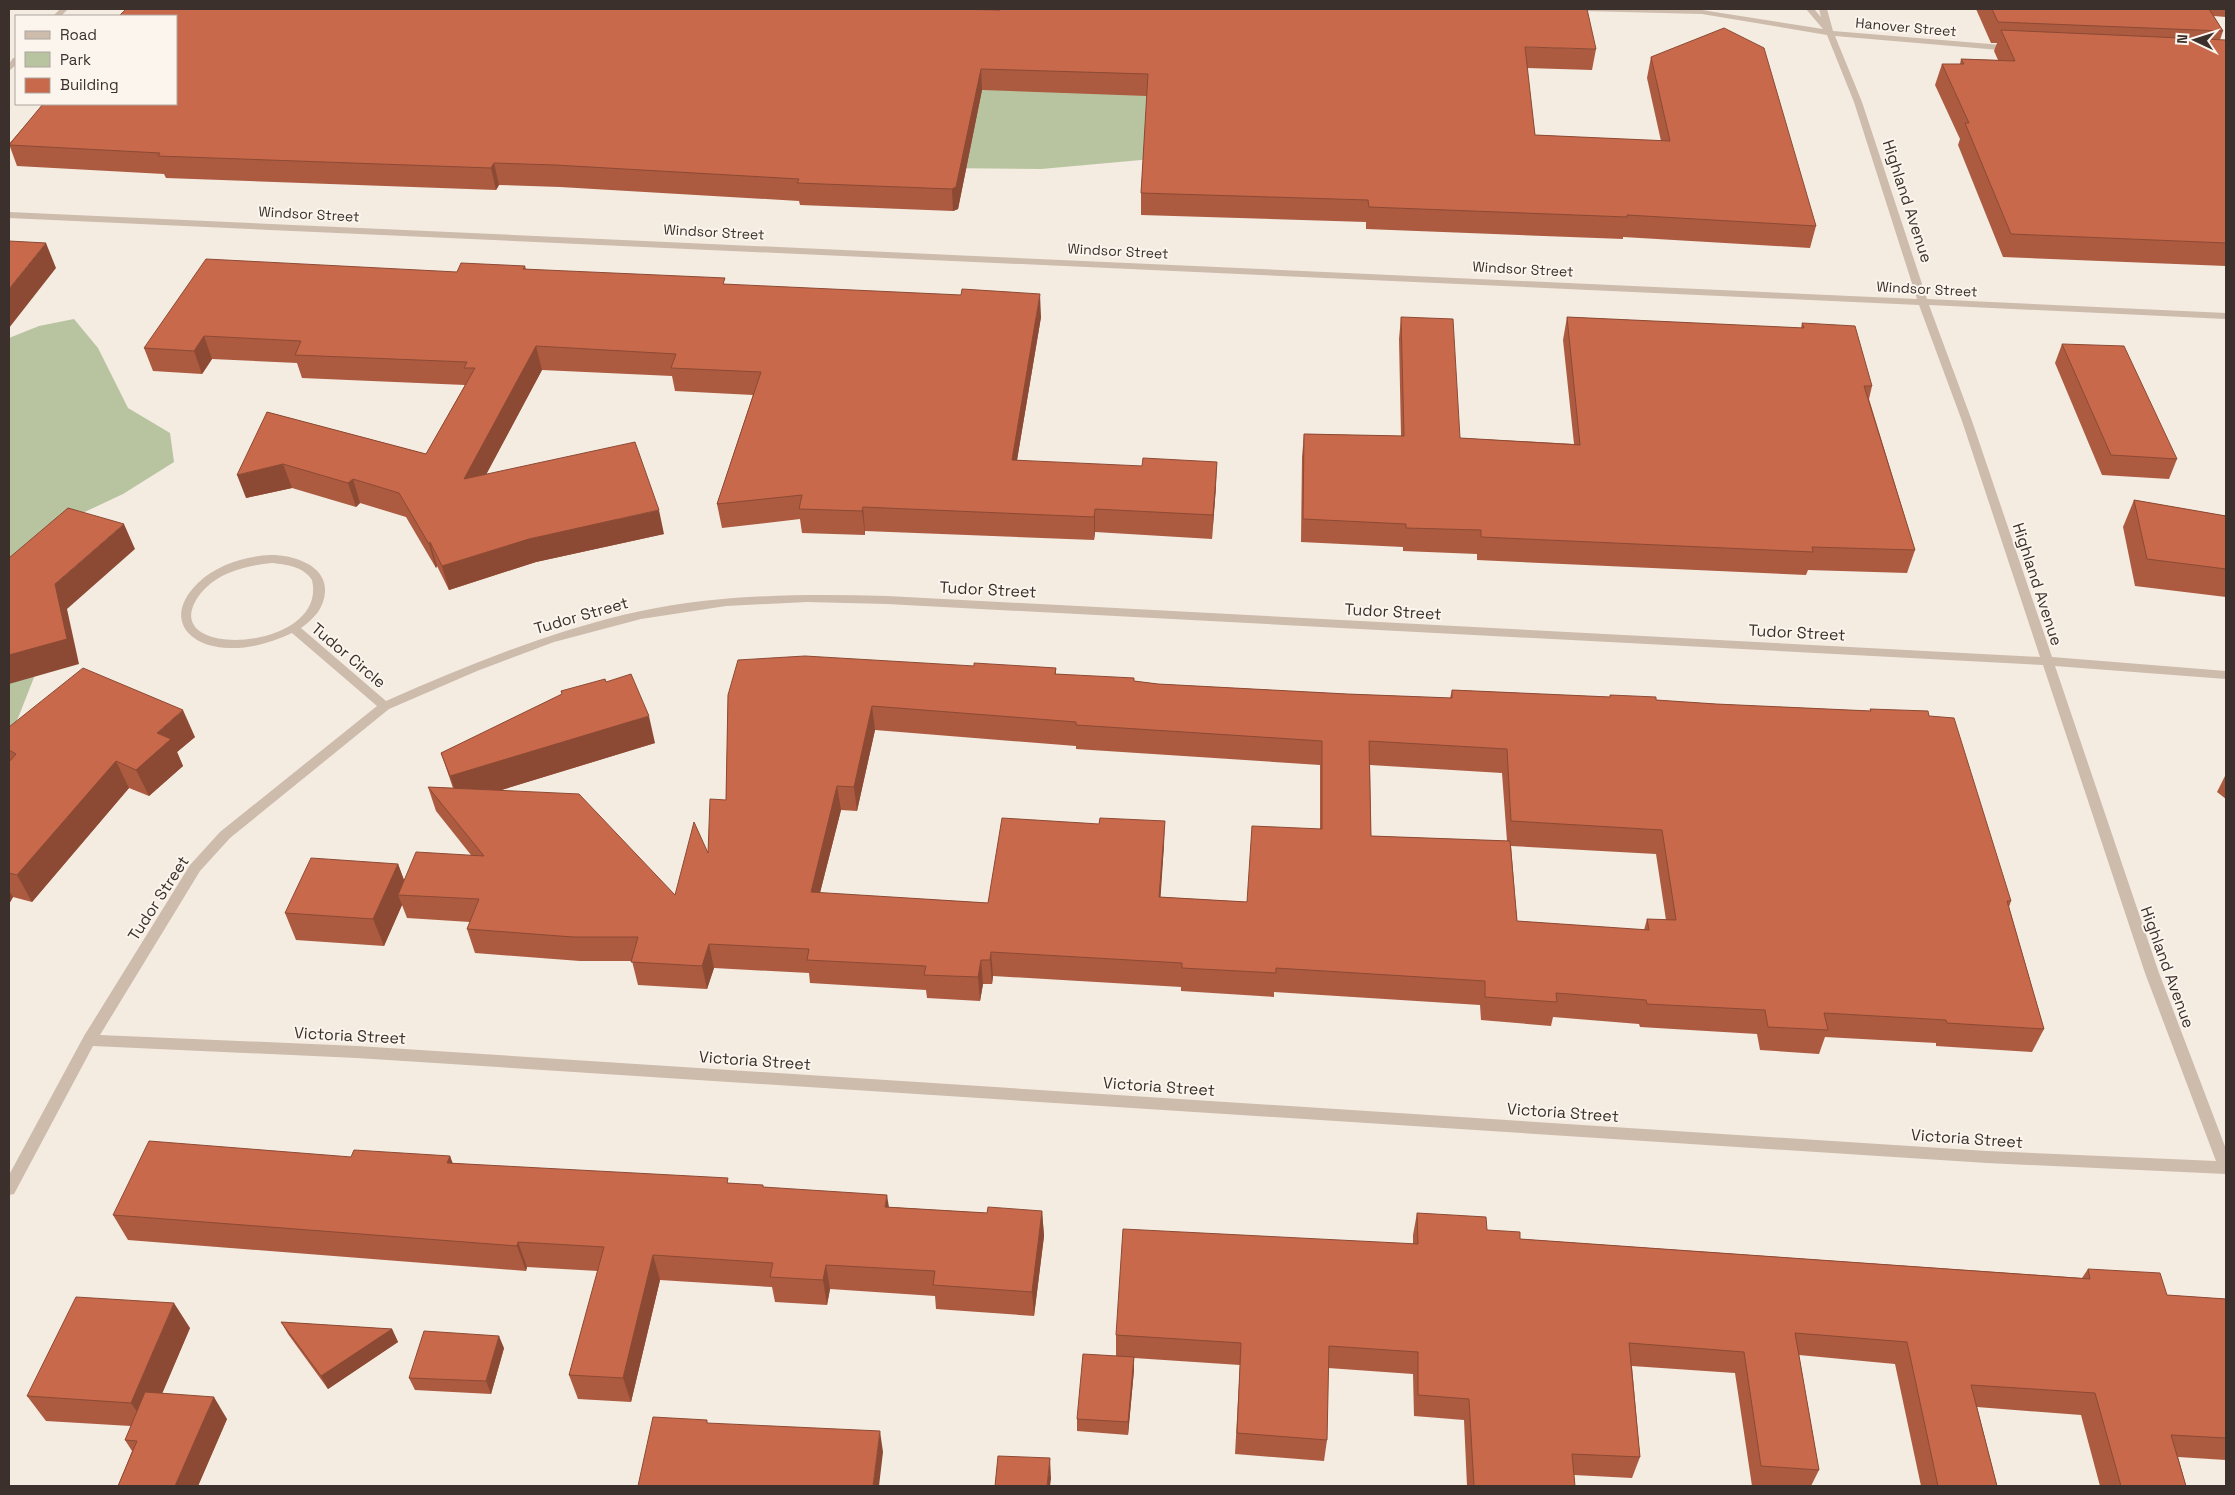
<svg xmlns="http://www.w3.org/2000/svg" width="2235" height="1495" viewBox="0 0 2235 1495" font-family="'Space Grotesk',sans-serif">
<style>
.green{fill:#b8c4a0}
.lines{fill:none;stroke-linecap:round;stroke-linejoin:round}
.minor{fill:#cdbbac;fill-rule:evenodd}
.wall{fill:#ac5a40;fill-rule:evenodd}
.shaded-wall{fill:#8c4a34}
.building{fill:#c8694b;stroke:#8c4a34;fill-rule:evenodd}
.labels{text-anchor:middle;stroke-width:4;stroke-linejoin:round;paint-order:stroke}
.far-street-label{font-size:14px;fill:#3b302b;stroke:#fbf5ee}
.street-label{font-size:16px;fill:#3b302b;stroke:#fbf5ee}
</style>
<rect width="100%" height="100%" fill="#f4ebe1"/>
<path class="green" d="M 858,84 L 1206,91 L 1208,154 L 1041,169 L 831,167 Z
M 74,319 L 98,348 L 128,408 L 170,433 L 174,462 L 123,494 L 74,517 L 55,624 L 9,741 L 9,338 L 39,326 Z"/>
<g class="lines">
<path class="minor" d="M 60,9 L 68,9 L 61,16 L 53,16 Z
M 1580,9 L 1702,10 L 1823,29 L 1806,9 L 1814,9 L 1821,17 L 1819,9 L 1827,9 L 1833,31 L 2014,46 L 2014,50 L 2011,51 L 1835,36 L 1862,102 L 1927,299 L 2226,313 L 2226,319 L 1929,305 L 1972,421 L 2052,657 L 2226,671 L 2226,679 L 2055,666 L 2159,973 L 2226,1149 L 2226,1174 L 1987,1163 L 357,1058 L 93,1046 L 14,1194 L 9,1195 L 9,1175 L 84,1036 L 190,865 L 220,832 L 377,706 L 292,633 C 273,642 250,649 229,648 C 187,647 163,617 198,583 C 216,565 246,556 271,555 C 293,555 327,565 325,592 C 324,608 314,619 301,628 L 386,701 C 469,665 552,630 641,611 C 722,594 804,594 887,596 L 2040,657 L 1962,421 L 1919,305 L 9,218 L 9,212 L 1917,299 L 1854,102 L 1827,35 L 1702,14 L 1584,11 ZM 272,563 C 287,565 303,566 312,580 C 329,652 155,661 198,597 C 215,573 244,566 272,563 ZM 807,602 L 887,604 L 2043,665 L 2145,973 L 2216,1161 L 1987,1151 L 357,1046 L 100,1035 L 200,871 L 230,838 L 389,709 L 477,671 L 554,642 L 641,619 L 726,606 Z
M 13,58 L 16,58 L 16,65 L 9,71 L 9,64 Z"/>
</g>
<path class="wall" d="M 126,9 L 1596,49 L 1592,70 L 1527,68 L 1535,135 L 1661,141 L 1647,78 L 1651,57 L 1816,226 L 1810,248 L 1623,237 L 1623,239 L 1366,229 L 1366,222 L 1141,215 L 1141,193 L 1147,96 L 982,90 L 958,209 L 953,211 L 800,205 L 799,201 L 560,187 L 499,185 L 496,190 L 166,178 L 164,174 L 17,166 L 9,144 Z
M 1976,9 L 2226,9 L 2226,17 L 2214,16 L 2223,31 L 2220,40 L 2226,40 L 2226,266 L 2003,257 L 1958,145 L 1960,139 L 1935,85 L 1942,64 L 1960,64 L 1961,59 L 1998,60 L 1994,51 L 1997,43 L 1991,43 Z
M 525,266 L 526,269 L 726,284 L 1041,317 L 1017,460 L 1216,486 L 1212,539 L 1095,532 L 1094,540 L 865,531 L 865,535 L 802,533 L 800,519 L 722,528 L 717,504 L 753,395 L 675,391 L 672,376 L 542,370 L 486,474 L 664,534 L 536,562 L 449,590 L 437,566 L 436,568 L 406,517 L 360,503 L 356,507 L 292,488 L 246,498 L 267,412 L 426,454 L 465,385 L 302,378 L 297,363 L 212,359 L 202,374 L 153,371 L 144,348 L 457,272 Z
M 1401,317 L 1460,438 L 1574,444 L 1563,340 L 1567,317 L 1801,328 L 1802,323 L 1872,386 L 1869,399 L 1915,550 L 1907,573 L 1808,570 L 1806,575 L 1477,560 L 1477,554 L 1403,551 L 1403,547 L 1301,542 L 1302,457 L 1304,434 L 1401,436 L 1399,339 Z
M 2062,344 L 2177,459 L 2169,479 L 2102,475 L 2055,363 Z
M 2134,500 L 2226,516 L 2226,597 L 2135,586 L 2123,527 Z
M 974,666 L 1056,668 L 1056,674 L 1134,681 L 1158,684 L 1347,694 L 1450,698 L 1452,690 L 1610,697 L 1610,695 L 1656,700 L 1716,704 L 1870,711 L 1870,709 L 1929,716 L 2011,901 L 2009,907 L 2044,1029 L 2032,1052 L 1936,1046 L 1936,1043 L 1825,1037 L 1819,1054 L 1760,1050 L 1757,1034 L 1640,1027 L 1639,1024 L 1553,1017 L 1551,1026 L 1481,1020 L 1480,1005 L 1274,992 L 1274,997 L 1181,991 L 1181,987 L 993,976 L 992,984 L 983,984 L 980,1001 L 927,998 L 926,990 L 810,983 L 809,973 L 714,968 L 707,989 L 638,985 L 632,961 L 580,961 L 475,953 L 467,929 L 470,922 L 407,918 L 402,905 L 384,946 L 296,940 L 285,913 L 398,864 L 404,880 L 471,855 L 436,811 L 428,787 L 453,788 L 441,753 L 606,682 L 655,743 L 501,790 L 675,895 L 708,853 L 726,800 L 728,695 ZM 875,730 L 1076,746 L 1076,749 L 1320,765 L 1320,829 L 1247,902 L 1160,897 L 1164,845 L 988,903 L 820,893 L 841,810 L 857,811 ZM 1370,765 L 1502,773 L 1507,841 L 1371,836 ZM 1511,846 L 1656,854 L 1666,920 L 1647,919 L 1644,930 L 1517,921 Z
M 9,727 L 195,737 L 177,752 L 183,766 L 149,796 L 129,788 L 32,902 L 13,897 L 9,904 Z
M 2226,774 L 2226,799 L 2217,792 Z
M 450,1156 L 452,1163 L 729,1183 L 764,1187 L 889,1207 L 987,1213 L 1042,1211 L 1044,1236 L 1034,1316 L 936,1309 L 935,1296 L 830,1289 L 827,1305 L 775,1302 L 772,1287 L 660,1280 L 631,1402 L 578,1399 L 569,1375 L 598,1271 L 527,1267 L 526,1271 L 128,1240 L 113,1215 L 351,1157 Z
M 1417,1213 L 1520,1239 L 2082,1278 L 2088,1269 L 2167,1295 L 2226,1299 L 2226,1460 L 2178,1457 L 2186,1486 L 2100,1486 L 2081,1415 L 1977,1407 L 1997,1486 L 1921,1486 L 1895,1364 L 1799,1355 L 1819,1470 L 1811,1486 L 1752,1486 L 1735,1373 L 1632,1366 L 1640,1457 L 1632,1478 L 1574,1475 L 1575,1486 L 1467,1486 L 1464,1420 L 1414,1416 L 1413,1374 L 1328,1368 L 1327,1440 L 1324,1461 L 1235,1454 L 1240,1365 L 1134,1358 L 1134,1370 L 1128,1435 L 1077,1431 L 1077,1419 L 1116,1356 L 1116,1335 L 1413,1244 L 1413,1235 Z
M 281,1322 L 392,1329 L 398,1342 L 328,1389 L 288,1334 Z
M 190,1328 L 162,1393 L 227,1419 L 198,1486 L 118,1486 L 132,1451 L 125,1440 L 131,1426 L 46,1421 L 27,1396 Z
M 504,1348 L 491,1394 L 415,1390 L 409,1378 Z"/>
<path class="shaded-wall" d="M 981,69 L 982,90 L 958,209 L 953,211 L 952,189 Z
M 494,163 L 499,185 L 496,190 L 491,168 Z
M 46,243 L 56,268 L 9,328 L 9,289 Z
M 1040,294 L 1041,317 L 1013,484 L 1012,460 Z
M 204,336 L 212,359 L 202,374 L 194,351 Z
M 536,346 L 542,370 L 471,503 L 464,479 Z
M 1217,462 L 1216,486 L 1212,539 L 1213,515 Z
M 283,464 L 292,488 L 246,498 L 237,475 Z
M 353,479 L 360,503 L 356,507 L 348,483 Z
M 863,507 L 865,531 L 865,535 L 862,511 Z
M 1095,509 L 1095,532 L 1094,540 L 1094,517 Z
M 659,510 L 664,534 L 536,562 L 449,590 L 442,566 L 529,539 Z
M 124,524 L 135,549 L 67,609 L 79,664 L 9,684 L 9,655 L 55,584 Z
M 430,542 L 437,566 L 436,568 L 429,544 Z
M 872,706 L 875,730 L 857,811 L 854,787 Z
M 183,710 L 195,737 L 177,752 L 183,766 L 149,796 L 136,770 L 157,733 Z
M 649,716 L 655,743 L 459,803 L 450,776 Z
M 116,761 L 129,788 L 32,902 L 17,875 Z
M 837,786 L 841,810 L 814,916 L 811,892 Z
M 1165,821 L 1164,845 L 1159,921 L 1159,897 Z
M 398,864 L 408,891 L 398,895 L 402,905 L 384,946 L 373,919 Z
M 9,890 L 13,897 L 9,904 Z
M 709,944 L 714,968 L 707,989 L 702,966 Z
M 991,952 L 993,976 L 992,984 L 990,960 Z
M 981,960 L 983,984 L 980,1001 L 978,977 Z
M 450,1156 L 460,1182 L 447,1163 Z
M 887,1195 L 891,1220 L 885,1207 Z
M 1042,1211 L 1044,1236 L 1034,1316 L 1032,1292 Z
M 518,1242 L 527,1267 L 526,1271 L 517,1246 Z
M 653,1255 L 660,1280 L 631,1402 L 623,1378 Z
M 826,1265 L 830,1289 L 827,1305 L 823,1280 Z
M 174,1303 L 190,1328 L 148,1427 L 131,1403 Z
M 392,1329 L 398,1342 L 328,1389 L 321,1376 Z
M 499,1336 L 504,1348 L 491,1394 L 486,1381 Z
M 1134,1357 L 1134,1370 L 1128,1435 L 1128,1422 Z
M 214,1397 L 227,1419 L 198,1486 L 175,1486 Z
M 880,1431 L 883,1452 L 879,1486 L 873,1486 Z
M 1050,1458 L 1051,1479 L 1050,1486 L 1047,1486 Z"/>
<path class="building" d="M 126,9 L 951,9 L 1000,10 L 1000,9 L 1587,9 L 1596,49 L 1525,47 L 1535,135 L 1670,141 L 1651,57 L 1724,28 L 1764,48 L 1816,226 L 1627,215 L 1627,217 L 1369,207 L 1368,200 L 1141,193 L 1148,74 L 981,69 L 956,187 L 952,189 L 797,183 L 799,179 L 555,165 L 494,163 L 491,168 L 158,156 L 160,153 L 9,145 L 43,104 L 176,104 L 176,16 L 119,16 Z
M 1992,9 L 2209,9 L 2223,31 L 1998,22 Z
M 2001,30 L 2226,40 L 2226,243 L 2011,234 L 1965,123 L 1969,123 L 1942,64 L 1964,64 L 1961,59 L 2015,61 Z
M 9,241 L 46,243 L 9,289 Z
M 206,259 L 457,272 L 461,263 L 525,266 L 523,269 L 725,278 L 723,284 L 961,295 L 962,289 L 1040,294 L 1012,460 L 1142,466 L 1143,458 L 1217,462 L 1213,515 L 1095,509 L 1094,517 L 863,507 L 862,511 L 799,509 L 802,495 L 717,504 L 761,372 L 671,368 L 676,354 L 536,346 L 464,479 L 635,442 L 659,510 L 529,539 L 442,566 L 430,542 L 429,544 L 399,493 L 353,479 L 348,483 L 283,464 L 237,475 L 267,412 L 426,454 L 475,368 L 464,368 L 467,362 L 295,355 L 301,341 L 204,336 L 194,351 L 144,348 Z
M 1401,317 L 1453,319 L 1460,438 L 1580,445 L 1567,317 L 1804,328 L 1802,323 L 1855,326 L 1872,386 L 1864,386 L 1915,550 L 1812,547 L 1813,552 L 1481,537 L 1481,530 L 1406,528 L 1406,524 L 1303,519 L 1304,434 L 1404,436 Z
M 2062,344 L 2124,346 L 2177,459 L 2111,455 Z
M 2134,500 L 2226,516 L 2226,569 L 2147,559 Z
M 68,508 L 124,524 L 55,584 L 67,639 L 9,655 L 9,558 Z
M 805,656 L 974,666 L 974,663 L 1056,668 L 1055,674 L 1134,678 L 1134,681 L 1158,684 L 1347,694 L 1452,698 L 1452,690 L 1610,697 L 1610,695 L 1656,697 L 1656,700 L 1716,704 L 1871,711 L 1870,709 L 1928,711 L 1929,716 L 1954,718 L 2011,901 L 2007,901 L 2044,1029 L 1947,1023 L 1946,1020 L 1824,1013 L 1828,1030 L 1768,1027 L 1765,1010 L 1647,1004 L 1646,1000 L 1556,993 L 1557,1002 L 1485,997 L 1485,981 L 1276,968 L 1276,973 L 1182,968 L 1182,963 L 991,952 L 990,960 L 981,960 L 978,977 L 924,975 L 926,966 L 807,960 L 809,949 L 709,944 L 702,966 L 631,962 L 638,937 L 573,937 L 467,929 L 479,899 L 398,895 L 416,852 L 484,856 L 428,787 L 579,794 L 675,895 L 694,822 L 708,853 L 710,799 L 726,800 L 728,695 L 738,660 ZM 872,706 L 1076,722 L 1076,725 L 1322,741 L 1322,829 L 1252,826 L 1247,902 L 1159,897 L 1165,821 L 1100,818 L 1099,824 L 1002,818 L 988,903 L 811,892 L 837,786 L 854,787 ZM 1369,741 L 1507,749 L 1511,821 L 1662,830 L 1676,920 L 1647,919 L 1649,930 L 1517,921 L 1510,841 L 1371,836 Z
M 83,668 L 183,710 L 157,733 L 171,739 L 136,770 L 116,761 L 17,875 L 9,873 L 9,762 L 16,754 L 9,750 L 9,727 Z
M 631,674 L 649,716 L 450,776 L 441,753 L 562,694 L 561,691 L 605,679 L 606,682 Z
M 311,858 L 398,864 L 373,919 L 285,913 Z
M 149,1141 L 351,1157 L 354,1150 L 450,1156 L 447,1163 L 728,1178 L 727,1183 L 763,1185 L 763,1187 L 887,1195 L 885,1207 L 987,1213 L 988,1207 L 1042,1211 L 1032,1292 L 933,1285 L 935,1271 L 826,1265 L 823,1280 L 770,1277 L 773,1263 L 653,1255 L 623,1378 L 569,1375 L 604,1247 L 518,1242 L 517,1246 L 113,1215 Z
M 1417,1213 L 1486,1217 L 1487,1230 L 1520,1232 L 1520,1239 L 2090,1279 L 2088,1269 L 2160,1273 L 2167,1295 L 2226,1299 L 2226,1438 L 2171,1435 L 2186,1486 L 2121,1486 L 2095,1393 L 1971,1385 L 1997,1486 L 1938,1486 L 1907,1342 L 1795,1333 L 1819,1470 L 1761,1466 L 1744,1352 L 1629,1343 L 1640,1457 L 1572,1454 L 1575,1486 L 1474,1486 L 1469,1399 L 1418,1395 L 1418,1352 L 1329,1346 L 1327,1440 L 1237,1433 L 1241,1343 L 1116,1335 L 1123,1229 L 1418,1244 Z
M 76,1297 L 174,1303 L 131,1403 L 27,1396 Z
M 281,1322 L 392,1329 L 321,1376 Z
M 424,1331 L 499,1336 L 486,1381 L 409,1378 Z
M 1083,1354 L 1134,1357 L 1128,1422 L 1077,1419 Z
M 145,1392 L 214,1397 L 175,1486 L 118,1486 L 137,1441 L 125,1440 Z
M 653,1417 L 707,1420 L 707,1423 L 880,1431 L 873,1486 L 638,1486 Z
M 998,1456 L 1050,1458 L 1047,1486 L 995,1486 Z"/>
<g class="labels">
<g class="far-street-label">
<text transform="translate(1906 27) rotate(5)" y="5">Hanover Street</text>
<text transform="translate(309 214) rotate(3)" y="5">Windsor Street</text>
<text transform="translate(714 232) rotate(3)" y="5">Windsor Street</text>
<text transform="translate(1118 251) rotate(3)" y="5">Windsor Street</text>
<text transform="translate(1523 269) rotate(3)" y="5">Windsor Street</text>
<text transform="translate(1927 289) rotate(3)" y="5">Windsor Street</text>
</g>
<g class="street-label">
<text transform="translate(1908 201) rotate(72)" y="6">Highland Avenue</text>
<text transform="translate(2038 584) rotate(72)" y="6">Highland Avenue</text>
<text transform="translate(988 589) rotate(3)" y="6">Tudor Street</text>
<text transform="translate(1393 611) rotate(3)" y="6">Tudor Street</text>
<text transform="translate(581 615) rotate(-16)" y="6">Tudor Street</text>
<text transform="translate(1797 632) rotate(3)" y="6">Tudor Street</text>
<text transform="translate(349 655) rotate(40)" y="6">Tudor Circle</text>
<text transform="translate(158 898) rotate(-57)" y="6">Tudor Street</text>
<text transform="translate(2168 967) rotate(70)" y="6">Highland Avenue</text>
<text transform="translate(350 1035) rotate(3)" y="6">Victoria Street</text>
<text transform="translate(755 1060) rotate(4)" y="6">Victoria Street</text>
<text transform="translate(1159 1086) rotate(4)" y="6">Victoria Street</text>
<text transform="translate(1563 1112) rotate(4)" y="6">Victoria Street</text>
<text transform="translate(1967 1138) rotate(4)" y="6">Victoria Street</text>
</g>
</g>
<rect width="2235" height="1495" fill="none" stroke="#3b302b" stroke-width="20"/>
<rect x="15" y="15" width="162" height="90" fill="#fbf5ee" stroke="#aea6a0"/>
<rect x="25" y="31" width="25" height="8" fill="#cdbbac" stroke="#aea6a0"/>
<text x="60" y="40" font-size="15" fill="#3b302b">Road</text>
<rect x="25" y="52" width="25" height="15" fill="#b8c4a0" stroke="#aea6a0"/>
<text x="60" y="65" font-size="15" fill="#3b302b">Park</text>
<rect x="25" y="78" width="25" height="15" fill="#c8694b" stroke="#aea6a0"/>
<text x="60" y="90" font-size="15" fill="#3b302b">Building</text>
<g transform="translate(2195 40) rotate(274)" stroke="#fbf5ee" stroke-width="4" paint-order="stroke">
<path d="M0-4L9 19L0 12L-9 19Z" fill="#3b302b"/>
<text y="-8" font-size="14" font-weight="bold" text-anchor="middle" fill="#3b302b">N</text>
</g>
</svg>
